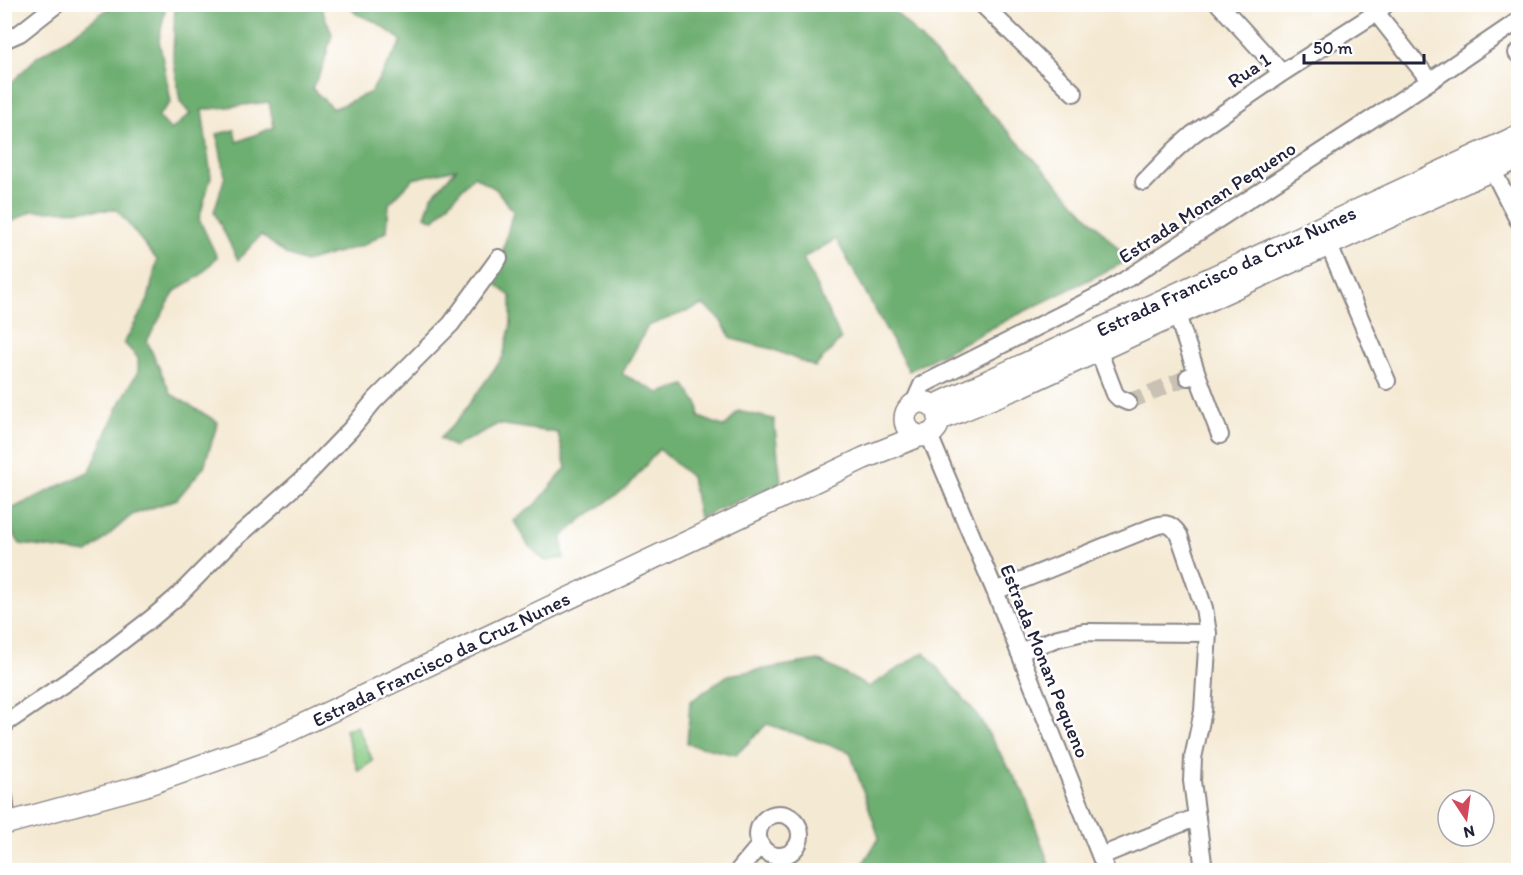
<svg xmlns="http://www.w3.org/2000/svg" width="1523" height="875" viewBox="0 0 1523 875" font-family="Itim,sans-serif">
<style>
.green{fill:#87ca83;stroke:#54765f;stroke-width:1.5}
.forest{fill:#6dae71;stroke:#486856;stroke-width:1.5}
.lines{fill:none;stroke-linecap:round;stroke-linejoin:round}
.minor-tunnel{stroke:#cac1b5;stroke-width:16;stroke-dasharray:16 8;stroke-linecap:butt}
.minor-casing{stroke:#8b8687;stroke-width:20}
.major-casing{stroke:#8b8687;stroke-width:24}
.minor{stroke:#fff;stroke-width:16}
.major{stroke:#fff;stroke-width:21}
.labels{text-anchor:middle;stroke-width:5;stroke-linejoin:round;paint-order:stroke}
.street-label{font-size:20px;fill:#22223b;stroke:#fff}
</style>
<rect width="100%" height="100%" fill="#fff"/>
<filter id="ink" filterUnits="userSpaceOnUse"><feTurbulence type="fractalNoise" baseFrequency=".0167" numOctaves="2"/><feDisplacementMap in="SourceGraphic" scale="12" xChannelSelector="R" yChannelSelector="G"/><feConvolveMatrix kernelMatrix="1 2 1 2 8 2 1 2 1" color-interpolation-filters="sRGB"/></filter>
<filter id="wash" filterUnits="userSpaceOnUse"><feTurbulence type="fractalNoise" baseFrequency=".008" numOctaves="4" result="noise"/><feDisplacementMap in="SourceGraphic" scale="24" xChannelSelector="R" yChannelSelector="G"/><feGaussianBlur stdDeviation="1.35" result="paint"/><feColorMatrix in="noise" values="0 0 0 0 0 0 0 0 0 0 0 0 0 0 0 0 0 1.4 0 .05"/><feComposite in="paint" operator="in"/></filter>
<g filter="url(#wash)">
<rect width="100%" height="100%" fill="#f4e9d3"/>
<path class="green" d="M 357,726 L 373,761 L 358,771 L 345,730 Z"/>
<path class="forest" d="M 233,4 L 269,9 L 278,5 L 320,5 L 332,34 L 323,67 L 312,88 L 333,109 L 371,92 L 402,41 L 376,22 L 356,14 L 349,5 L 888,4 L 1129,260 L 1015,316 L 909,371 L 836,239 L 803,258 L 841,339 L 815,367 L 772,349 L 732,339 L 719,318 L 703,305 L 648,326 L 622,374 L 659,393 L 685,385 L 699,406 L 699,417 L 725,427 L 738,411 L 774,419 L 781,483 L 699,518 L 691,477 L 659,449 L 628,487 L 581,520 L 562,537 L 564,558 L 545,561 L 528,545 L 514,521 L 537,503 L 566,468 L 558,433 L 498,424 L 454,447 L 440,438 L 457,421 L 503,357 L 511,324 L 511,297 L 481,271 L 502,254 L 513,211 L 496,189 L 474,176 L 434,220 L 425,216 L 432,196 L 456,169 L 413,179 L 389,204 L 387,231 L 364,245 L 305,262 L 287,255 L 261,235 L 238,260 L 214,212 L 225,176 L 217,134 L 234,130 L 237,142 L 274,127 L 269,102 L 202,110 L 211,177 L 199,219 L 217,257 L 201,275 L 175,291 L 147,341 L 171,394 L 218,422 L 204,467 L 177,499 L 132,515 L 88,553 L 20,544 L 5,520 L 5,512 L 90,471 L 117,409 L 138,371 L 138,358 L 124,343 L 148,300 L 157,260 L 117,210 L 32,211 L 5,225 L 5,89 L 37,57 L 69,37 L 113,5 L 166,5 L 159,40 L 171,102 L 158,116 L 171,130 L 190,114 L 180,102 L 173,55 L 175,5 Z
M 924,652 L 976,713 L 1023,791 L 1051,870 L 859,870 L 879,838 L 850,752 L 767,724 L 736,755 L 687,744 L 690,702 L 728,675 L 818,660 L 869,687 Z"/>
</g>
<g filter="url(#ink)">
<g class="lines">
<path class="minor-tunnel" d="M 1128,402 L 1188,377"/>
<defs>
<path id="minor" d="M 982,4 L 1074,93
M 1219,4 L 1282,73
M 1371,6 L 1430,81
M 4,40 L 20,33 L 57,4
M 1517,53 L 1518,54
M 1487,159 L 1518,220
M 1144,182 L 1175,150 L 1193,134 L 1282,73 L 1376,13 L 1386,4
M 1324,234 L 1387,381
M 1173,303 L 1197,374 L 1188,377
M 1094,339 L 1115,394 L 1119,398 L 1128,402
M 1197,374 L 1220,435
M 914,403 L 922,385 L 1100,295 L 1125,280 L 1430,81 L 1518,21
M 929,435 L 995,591 L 1106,870
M 995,591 L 1150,528 C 1164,523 1170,521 1179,535 L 1204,608 L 1208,633 L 1203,711 L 1193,758 L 1192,781 L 1204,870
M 1019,652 L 1058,638 L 1084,632 L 1208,633
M 4,727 L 6,723 L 87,668 L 152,618 L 178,596 L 229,544 L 304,478 L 351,429 L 374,401 L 451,324 L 499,258
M 4,796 L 7,824
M758 835a21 21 0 1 1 42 0a21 21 0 1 1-42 0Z
M 1101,856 L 1197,817
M 739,870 L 760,845"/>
<path id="major" d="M905 419a17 17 0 1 1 34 0a17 17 0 1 1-34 0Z
M 934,406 L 1518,136
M 939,420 L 1017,388 L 1518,158
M 4,824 L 143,786 L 262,744 L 864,458 L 919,436"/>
</defs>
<use href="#minor" class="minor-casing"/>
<use href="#major" class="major-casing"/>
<use href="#minor" class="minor"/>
<use href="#major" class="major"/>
</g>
</g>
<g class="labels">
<g class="street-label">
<text transform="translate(1249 70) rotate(-34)" y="7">Rua 1</text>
<text transform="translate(1207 202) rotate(-33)" y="7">Estrada Monan Pequeno</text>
<text transform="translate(1226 271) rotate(-25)" y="7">Estrada Francisco da Cruz Nunes</text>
<text transform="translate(441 659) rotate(-26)" y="7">Estrada Francisco da Cruz Nunes</text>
<text transform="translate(1045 661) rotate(68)" y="7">Estrada Monan Pequeno</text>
</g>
</g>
<rect width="1523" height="875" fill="none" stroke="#fff" stroke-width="24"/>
<g transform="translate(1466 818) rotate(167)"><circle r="28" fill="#ffffff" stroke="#a7a7b1" stroke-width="1.5"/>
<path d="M0-4.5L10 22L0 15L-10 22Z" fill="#d1495b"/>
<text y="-9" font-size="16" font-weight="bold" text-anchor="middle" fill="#22223b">N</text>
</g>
<path d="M1304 54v9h120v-9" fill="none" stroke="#22223b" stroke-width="3"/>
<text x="1313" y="54" font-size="18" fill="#22223b" stroke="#ffffff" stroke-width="4.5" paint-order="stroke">50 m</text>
</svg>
